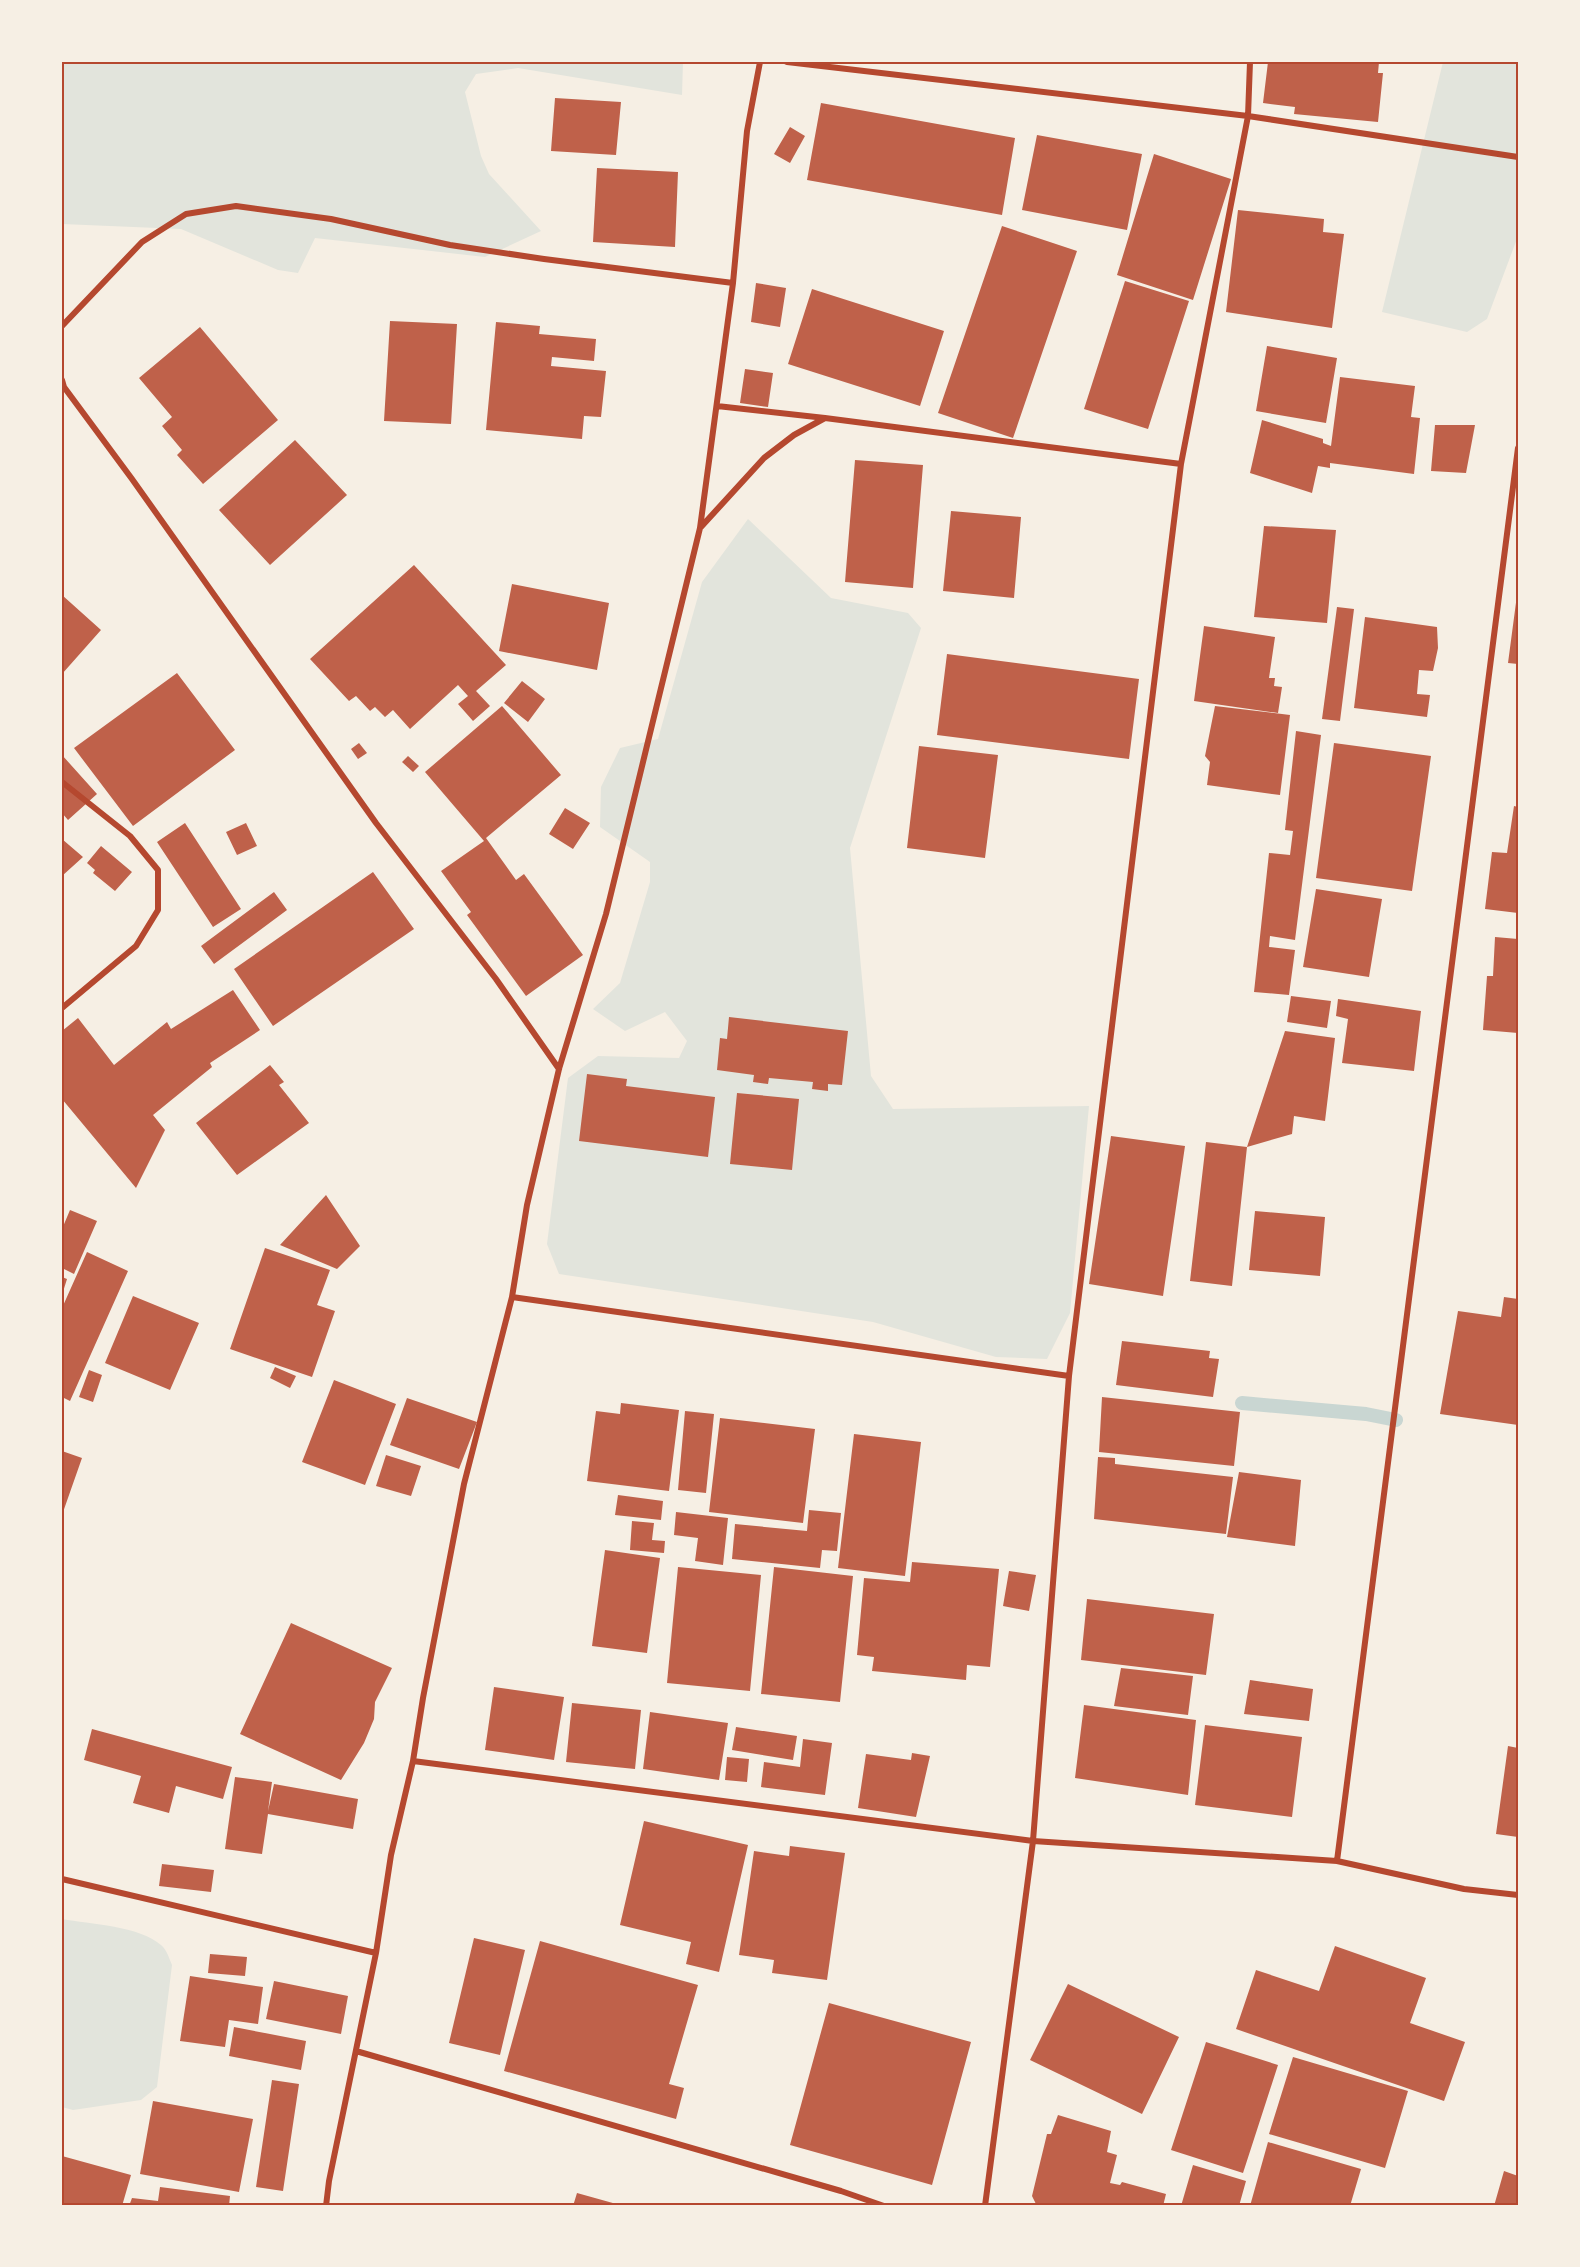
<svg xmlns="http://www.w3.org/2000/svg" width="1580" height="2267" viewBox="0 0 1580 2267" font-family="'IBM Plex Serif',serif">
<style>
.green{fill:#e2e4dc}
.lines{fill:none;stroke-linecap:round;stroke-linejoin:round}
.stream{stroke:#c9d6d2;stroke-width:14}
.building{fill:#bf614a}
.minor{stroke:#b5482f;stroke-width:6}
.neatline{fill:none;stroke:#b5482f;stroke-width:2}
</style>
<rect width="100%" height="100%" fill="#f6efe4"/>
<path class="green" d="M 62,62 L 683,62 L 682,95 L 518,68 L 476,74 L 465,92 L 481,156 L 489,174 L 541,231 L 485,257 L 315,238 L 298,273 L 278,270 L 181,229 L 62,224 Z
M 1443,62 L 1518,62 L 1518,236 L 1487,319 L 1467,332 L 1382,312 Z
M 748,519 L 831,598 L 908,613 L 921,628 L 850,848 L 871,1076 L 893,1109 L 1089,1106 L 1070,1313 L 1047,1359 L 996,1357 L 873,1322 L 559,1274 L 547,1244 L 568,1078 L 598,1056 L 679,1058 L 687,1041 L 665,1012 L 625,1031 L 593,1009 L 620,983 L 650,882 L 650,862 L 600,827 L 601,787 L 620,748 L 658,739 L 702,582 Z
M 62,1919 C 90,1924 140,1926 161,1945 C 167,1950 169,1958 172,1965 L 157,2087 L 141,2100 L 73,2110 L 62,2107 Z"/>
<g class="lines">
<path class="stream" d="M 1242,1403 L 1366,1414 L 1396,1420"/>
</g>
<path class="building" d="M 1268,62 L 1379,62 L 1378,73 L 1383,73 L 1378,122 L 1294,114 L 1295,107 L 1263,103 Z
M 555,98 L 621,102 L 616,155 L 551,151 Z
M 821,103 L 1015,138 L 1002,215 L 807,180 Z
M 790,127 L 805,136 L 790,163 L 774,154 Z
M 1037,135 L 1142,154 L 1127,230 L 1022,210 Z
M 1154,154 L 1231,179 L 1193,300 L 1117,275 Z
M 597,168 L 678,172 L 675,247 L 593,242 Z
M 1238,210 L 1324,219 L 1323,232 L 1344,234 L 1332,328 L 1226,312 Z
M 1002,226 L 1077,251 L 1013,438 L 938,413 Z
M 1125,281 L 1189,301 L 1148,429 L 1084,409 Z
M 756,283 L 786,288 L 780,327 L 751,322 Z
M 812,289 L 944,331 L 920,406 L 788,364 Z
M 390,321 L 457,324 L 451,424 L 384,421 Z
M 496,322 L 540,326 L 539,334 L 596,339 L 594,361 L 552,357 L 551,366 L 606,371 L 601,417 L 584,416 L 582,439 L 486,430 Z
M 200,327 L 278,420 L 203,484 L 177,455 L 182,450 L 162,426 L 172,417 L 139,378 Z
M 1267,346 L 1337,358 L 1326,423 L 1256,411 Z
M 745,369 L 773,373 L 768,407 L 740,403 Z
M 1340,377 L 1415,386 L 1411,417 L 1420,418 L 1414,474 L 1330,463 L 1330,468 L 1318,466 L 1312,493 L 1250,473 L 1262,420 L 1323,439 L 1323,443 L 1331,446 Z
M 1435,425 L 1475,425 L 1466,473 L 1431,471 Z
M 295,440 L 347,495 L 270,565 L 219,510 Z
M 855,460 L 923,465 L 913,588 L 845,582 Z
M 951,511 L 1021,517 L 1014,598 L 943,591 Z
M 1264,526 L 1336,530 L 1327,623 L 1254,617 Z
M 414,565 L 506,665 L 476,691 L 490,706 L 473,721 L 458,704 L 468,696 L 458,685 L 410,729 L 393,710 L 385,717 L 375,707 L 370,711 L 356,696 L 349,701 L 310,659 Z
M 512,584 L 609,603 L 597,670 L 499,651 Z
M 62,595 L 101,630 L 62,674 Z
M 1517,595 L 1518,595 L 1518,664 L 1508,663 Z
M 1337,607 L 1354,609 L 1340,721 L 1322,719 Z
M 1365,617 L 1437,627 L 1438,648 L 1433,671 L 1419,670 L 1417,694 L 1430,695 L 1427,717 L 1354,708 Z
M 1204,626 L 1275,637 L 1269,678 L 1275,678 L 1274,686 L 1282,687 L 1278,713 L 1194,701 Z
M 947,654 L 1139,679 L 1129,759 L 937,735 Z
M 177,673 L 235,750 L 133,826 L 74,748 Z
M 522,681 L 545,699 L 528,722 L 504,703 Z
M 502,706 L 561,775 L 486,838 L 516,880 L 524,874 L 583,955 L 526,996 L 467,915 L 471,912 L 441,871 L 484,841 L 425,772 Z
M 1215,706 L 1290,715 L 1280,795 L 1207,785 L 1210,762 L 1205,756 Z
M 1296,731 L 1321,735 L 1295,940 L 1270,936 L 1269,947 L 1295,950 L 1289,995 L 1254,992 L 1269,853 L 1290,855 L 1293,831 L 1285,830 Z
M 359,743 L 367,753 L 358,759 L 351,749 Z
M 1334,743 L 1431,756 L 1412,891 L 1316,878 Z
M 919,746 L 998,755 L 985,858 L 907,848 Z
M 62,755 L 97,794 L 68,820 L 62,813 Z
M 408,756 L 419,766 L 413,772 L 402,762 Z
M 1514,806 L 1518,807 L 1518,913 L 1485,909 L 1492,852 L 1507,853 Z
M 565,808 L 590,823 L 573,849 L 549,834 Z
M 185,823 L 241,909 L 213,927 L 157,842 Z
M 246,823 L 257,846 L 237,855 L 226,832 Z
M 62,839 L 83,857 L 62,876 Z
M 101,846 L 132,872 L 115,891 L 93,873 L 95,870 L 87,863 Z
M 373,872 L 414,929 L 273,1026 L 234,969 Z
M 1316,889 L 1382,899 L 1369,977 L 1303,967 Z
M 274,892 L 287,910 L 214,964 L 201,946 Z
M 1495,937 L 1518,939 L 1518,1033 L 1483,1030 L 1487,976 L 1493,976 Z
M 233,990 L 260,1030 L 210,1063 L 212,1067 L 153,1115 L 165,1130 L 136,1188 L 62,1099 L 62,1031 L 78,1018 L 114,1065 L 167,1022 L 171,1029 Z
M 1291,996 L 1331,1001 L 1327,1028 L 1287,1022 Z
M 1338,999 L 1421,1011 L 1414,1071 L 1342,1063 L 1348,1019 L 1336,1016 Z
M 729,1017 L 848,1031 L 842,1085 L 828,1084 L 828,1091 L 812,1089 L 813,1082 L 769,1078 L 768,1084 L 753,1082 L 754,1075 L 717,1070 L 720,1038 L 727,1039 Z
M 1285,1031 L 1335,1038 L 1325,1121 L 1294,1116 L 1292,1134 L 1247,1147 Z
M 270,1065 L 284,1082 L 279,1085 L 309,1123 L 237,1175 L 196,1123 Z
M 587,1074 L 627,1079 L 626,1086 L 715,1097 L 708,1157 L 579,1141 Z
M 737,1093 L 799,1099 L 792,1170 L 730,1164 Z
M 1111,1136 L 1185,1146 L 1163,1296 L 1089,1284 Z
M 1206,1142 L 1247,1147 L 1232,1286 L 1190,1281 Z
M 326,1195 L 360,1246 L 337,1269 L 280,1245 Z
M 70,1210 L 97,1221 L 74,1274 L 62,1268 L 62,1229 Z
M 1255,1211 L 1325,1217 L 1320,1276 L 1249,1270 Z
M 265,1248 L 330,1270 L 317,1305 L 335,1311 L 312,1377 L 230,1349 Z
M 87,1252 L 128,1271 L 70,1401 L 62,1397 L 62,1308 Z
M 62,1277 L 67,1279 L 62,1295 Z
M 133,1296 L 199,1323 L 170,1390 L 105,1363 Z
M 1504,1297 L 1518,1299 L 1518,1425 L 1440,1414 L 1458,1311 L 1501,1317 Z
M 1122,1341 L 1210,1351 L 1209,1358 L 1219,1359 L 1213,1397 L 1116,1385 Z
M 275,1367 L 296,1376 L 290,1388 L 270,1378 Z
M 89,1370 L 102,1375 L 93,1402 L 79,1397 Z
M 334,1380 L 396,1404 L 365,1485 L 302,1462 Z
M 1102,1397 L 1240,1412 L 1234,1466 L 1099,1452 Z
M 407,1398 L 477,1422 L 459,1469 L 390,1445 Z
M 621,1403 L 679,1410 L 669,1491 L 587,1481 L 596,1411 L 620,1414 Z
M 685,1411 L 714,1414 L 706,1493 L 678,1490 Z
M 720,1418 L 815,1429 L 803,1523 L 709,1512 Z
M 854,1434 L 921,1442 L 905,1576 L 838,1568 Z
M 62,1451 L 82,1458 L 62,1515 Z
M 386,1455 L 421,1466 L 411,1496 L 376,1486 Z
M 1098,1457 L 1115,1458 L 1115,1464 L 1233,1477 L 1226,1534 L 1094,1519 Z
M 1239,1472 L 1301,1480 L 1295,1546 L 1227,1537 Z
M 618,1495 L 663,1501 L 661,1520 L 615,1515 Z
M 809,1510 L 841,1513 L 837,1551 L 822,1550 L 820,1568 L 732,1559 L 735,1524 L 807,1531 Z
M 676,1512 L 728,1518 L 723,1565 L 695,1561 L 698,1538 L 674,1535 Z
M 632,1521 L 654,1523 L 652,1540 L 665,1541 L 664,1553 L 630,1550 Z
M 605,1550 L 660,1558 L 647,1653 L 592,1646 Z
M 912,1562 L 999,1569 L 990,1667 L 967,1665 L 966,1680 L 872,1671 L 874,1657 L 857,1655 L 864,1578 L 910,1582 Z
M 678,1567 L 761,1575 L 750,1691 L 667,1683 Z
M 774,1567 L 853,1576 L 840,1702 L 761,1694 Z
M 1009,1571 L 1036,1575 L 1029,1611 L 1003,1606 Z
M 1087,1599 L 1214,1614 L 1206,1675 L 1081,1660 Z
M 291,1623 L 392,1668 L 375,1702 L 374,1719 L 364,1743 L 341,1780 L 240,1734 Z
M 1121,1668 L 1193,1676 L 1188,1715 L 1114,1706 Z
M 1250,1680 L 1313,1689 L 1309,1721 L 1244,1714 Z
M 494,1687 L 564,1697 L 554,1760 L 485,1750 Z
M 572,1703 L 641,1710 L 635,1769 L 566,1762 Z
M 1084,1705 L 1196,1720 L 1188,1795 L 1075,1778 Z
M 650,1712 L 728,1723 L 719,1780 L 643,1769 Z
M 1205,1725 L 1302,1737 L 1292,1817 L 1195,1805 Z
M 736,1727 L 797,1736 L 793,1760 L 732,1750 Z
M 92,1729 L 232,1767 L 223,1799 L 176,1786 L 169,1813 L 133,1803 L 141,1776 L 84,1760 Z
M 803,1739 L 832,1743 L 825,1795 L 761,1787 L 764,1762 L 800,1767 Z
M 1508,1746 L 1518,1748 L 1518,1837 L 1496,1834 Z
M 912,1753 L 930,1756 L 916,1817 L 858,1808 L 866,1754 L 911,1760 Z
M 727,1757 L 749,1759 L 747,1782 L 725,1780 Z
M 235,1777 L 272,1782 L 268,1811 L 274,1784 L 358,1799 L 353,1829 L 268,1814 L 262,1854 L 225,1849 Z
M 644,1821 L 748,1845 L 719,1972 L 686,1964 L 691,1942 L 620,1925 Z
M 790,1846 L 845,1853 L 827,1980 L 772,1973 L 774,1960 L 739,1955 L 754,1851 L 789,1856 Z
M 162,1864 L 214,1870 L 211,1892 L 159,1886 Z
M 474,1938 L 525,1950 L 500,2055 L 449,2043 Z
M 540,1941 L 698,1985 L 669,2084 L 684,2088 L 676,2119 L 504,2071 Z
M 1335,1946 L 1426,1978 L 1410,2023 L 1465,2042 L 1444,2101 L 1236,2029 L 1256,1970 L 1319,1991 Z
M 210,1954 L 247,1957 L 245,1976 L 208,1973 Z
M 190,1976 L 263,1987 L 258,2024 L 229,2020 L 225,2047 L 180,2041 Z
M 274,1981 L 348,1996 L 341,2034 L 266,2019 Z
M 1068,1984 L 1179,2037 L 1142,2114 L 1030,2060 Z
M 829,2003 L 971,2042 L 932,2185 L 790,2145 Z
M 234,2027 L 306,2041 L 301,2070 L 229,2056 Z
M 1206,2042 L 1278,2065 L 1243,2173 L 1171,2150 Z
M 1293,2057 L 1408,2091 L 1385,2168 L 1269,2134 Z
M 272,2080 L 299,2084 L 283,2191 L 256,2187 Z
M 153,2101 L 253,2119 L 239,2192 L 140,2174 Z
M 1058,2115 L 1111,2131 L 1107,2152 L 1117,2155 L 1110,2183 L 1120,2185 L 1122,2182 L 1166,2194 L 1163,2206 L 1037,2206 L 1032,2196 L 1047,2134 L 1051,2134 Z
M 1268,2142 L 1361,2169 L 1350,2206 L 1250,2206 Z
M 62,2156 L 131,2175 L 122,2206 L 62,2206 Z
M 1193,2165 L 1246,2181 L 1239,2206 L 1181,2206 Z
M 1504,2171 L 1518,2176 L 1518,2206 L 1494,2206 Z
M 160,2187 L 230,2196 L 229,2206 L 129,2206 L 132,2198 L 158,2201 Z
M 577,2193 L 620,2205 L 620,2206 L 573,2206 Z"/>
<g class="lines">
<path class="minor" d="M 787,62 L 1248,116 L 1518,157
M 62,326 L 142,242 L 186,214 L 236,206 L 331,219 L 450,245 L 544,259 L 733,283
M 62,380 L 64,387 L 132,479 L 376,823 L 496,979 L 559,1069
M 717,406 L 825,418
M 701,527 L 764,458 L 794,435 L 825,418 L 1181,464
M 62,782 L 130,836 L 158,870 L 158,910 L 136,946 L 62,1008
M 512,1297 L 1069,1376 L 1033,1841 L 985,2206
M 1069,1376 L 1181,464 L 1248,116 L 1250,62
M 413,1761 L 1033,1841 L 1337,1861 L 1464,1889 L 1518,1895
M 1337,1861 L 1518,448
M 62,1879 L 376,1953
M 356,2051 L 841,2191 L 884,2206
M 326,2206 L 329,2181 L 376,1953 L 391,1855 L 413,1761 L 423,1698 L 464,1484 L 512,1297 L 527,1205 L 559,1069 L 606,914 L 700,528 L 733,283 L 747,131 L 760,62"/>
</g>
<rect width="1580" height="2267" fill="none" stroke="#f6efe4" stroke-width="126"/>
<rect x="63" y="63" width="1454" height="2141" class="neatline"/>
</svg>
